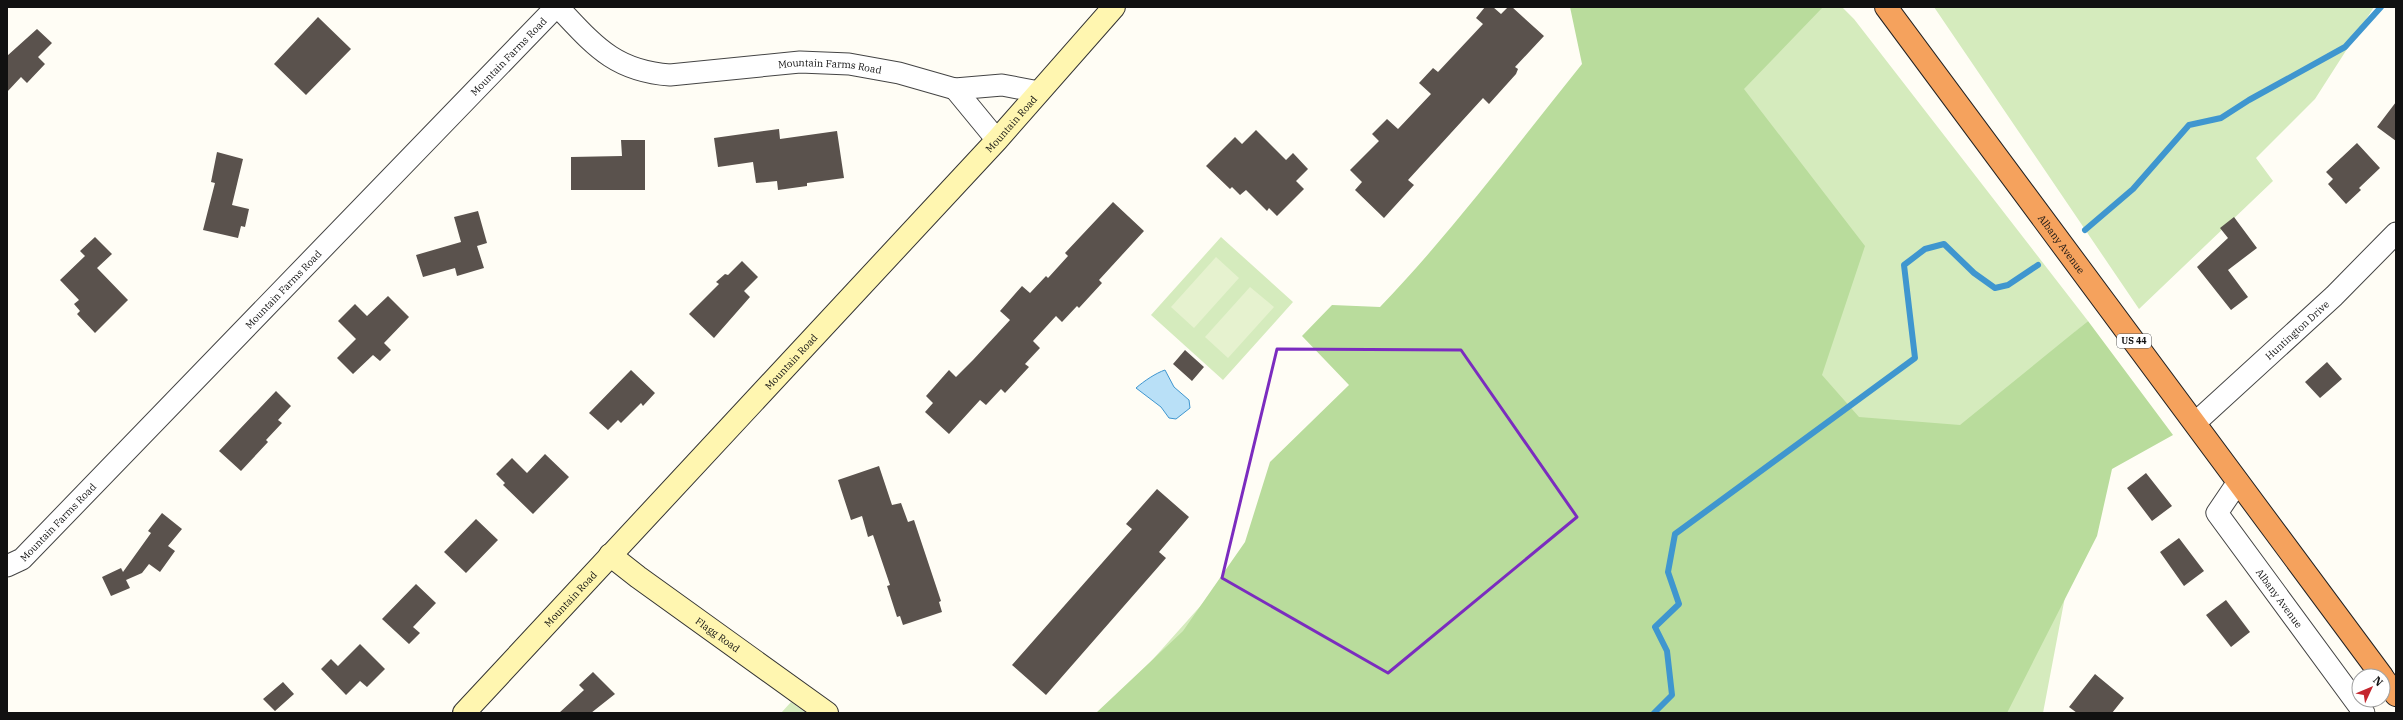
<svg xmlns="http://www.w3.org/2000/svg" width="2403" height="720" viewBox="0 0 2403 720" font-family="'IBM Plex Serif',serif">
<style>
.green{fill:#d5ebbd}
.forest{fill:#b9dc9c}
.pitch{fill:#e6f2cf}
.water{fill:#b9e0f7;stroke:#3f96cf}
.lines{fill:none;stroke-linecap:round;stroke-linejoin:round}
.stream{stroke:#3f96cf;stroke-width:6}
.building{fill:#5a524d}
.street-casing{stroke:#444;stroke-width:23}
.secondary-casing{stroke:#333;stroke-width:24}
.highway-casing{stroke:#222;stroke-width:24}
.street{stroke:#fff;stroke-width:21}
.secondary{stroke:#fff6b0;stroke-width:22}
.highway{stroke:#f5a25d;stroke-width:22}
.marked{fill:none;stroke:#7b2cbf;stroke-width:3;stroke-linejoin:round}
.labels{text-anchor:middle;stroke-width:4;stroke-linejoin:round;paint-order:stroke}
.shield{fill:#fff;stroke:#585858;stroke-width:1}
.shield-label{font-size:9px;font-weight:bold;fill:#111}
.street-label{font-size:10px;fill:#111;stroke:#fff}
</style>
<rect width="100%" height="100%" fill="#fffdf5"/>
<path class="green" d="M 1735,7 L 1842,7 L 1854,19 L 2088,321 L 2075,332 L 2107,375 L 2043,713 L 1105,713 Z
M 1934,7 L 2374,7 L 2315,99 L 2256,158 L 2273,181 L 2139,309 Z
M 1221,237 L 1293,302 L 1223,380 L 1151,315 Z
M 791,702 L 806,713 L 781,713 Z"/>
<path class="forest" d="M 1570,7 L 1823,7 L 1744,89 L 1865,246 L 1822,375 L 1859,417 L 1960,425 L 2088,321 L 2173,435 L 2112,469 L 2097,536 L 2007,713 L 1096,713 L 1183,631 L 1245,542 L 1270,462 L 1349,385 L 1302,336 L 1332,305 L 1380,307 C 1453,231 1516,146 1582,64 Z"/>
<path class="pitch" d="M 1216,257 L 1239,278 L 1194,328 L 1171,307 Z
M 1250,287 L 1274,307 L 1228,358 L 1205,337 Z"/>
<path class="water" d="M 1165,370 L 1174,387 L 1189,400 L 1190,408 L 1176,419 L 1169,418 L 1161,407 L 1136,388 C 1144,381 1156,373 1165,370 Z"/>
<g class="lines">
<path class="stream" d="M 2085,230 L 2133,189 L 2189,125 L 2221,118 L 2249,100 L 2345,47 L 2381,7
M 1654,713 L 1672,695 L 1667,651 L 1655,627 L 1679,604 L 1668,572 L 1675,534 L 1915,358 L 1904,265 L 1925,249 L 1944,244 L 1974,273 L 1995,288 L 2008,285 L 2038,265"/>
</g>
<path class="building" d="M 1485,7 L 1493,7 L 1501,14 L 1508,7 L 1512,7 L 1544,36 L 1515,67 L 1518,69 L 1516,74 L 1489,104 L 1483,98 L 1408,180 L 1414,185 L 1384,218 L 1355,190 L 1362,182 L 1350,170 L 1379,141 L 1372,134 L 1387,119 L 1398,129 L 1431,94 L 1419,83 L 1433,68 L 1438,72 L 1483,24 L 1476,18 Z
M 318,17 L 351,49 L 306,95 L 274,64 Z
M 37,29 L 52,43 L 38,57 L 45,64 L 27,83 L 21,77 L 7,92 L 7,56 Z
M 2396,102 L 2396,141 L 2377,127 Z
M 779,129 L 780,139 L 837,131 L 844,178 L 807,183 L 807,186 L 778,190 L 777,181 L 756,183 L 753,162 L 718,167 L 714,138 Z
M 1256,130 L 1286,160 L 1293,153 L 1308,169 L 1296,181 L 1304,189 L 1277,216 L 1269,208 L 1267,211 L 1246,190 L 1240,195 L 1232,187 L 1230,189 L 1206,166 L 1235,137 L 1242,144 Z
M 621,140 L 645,140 L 645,190 L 571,190 L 571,157 L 622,156 Z
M 2357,143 L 2380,168 L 2359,188 L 2361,190 L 2346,204 L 2328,184 L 2333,179 L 2326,172 Z
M 217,152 L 243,159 L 232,205 L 249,209 L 245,227 L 241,226 L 238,238 L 203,230 L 215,183 L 211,182 Z
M 1113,202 L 1144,231 L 1099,280 L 1102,283 L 1079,308 L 1077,306 L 1062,322 L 1056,316 L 1033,341 L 1040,348 L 1025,364 L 1029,367 L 1005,393 L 1001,389 L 986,405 L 980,400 L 949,434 L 925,412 L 933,403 L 926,396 L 949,370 L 956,377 L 973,360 L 1010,320 L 1000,311 L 1022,286 L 1030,293 L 1046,276 L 1048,278 L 1068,256 L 1065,253 Z
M 478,211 L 487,243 L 477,246 L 484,268 L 457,276 L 455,268 L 423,277 L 416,255 L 461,242 L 454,217 Z
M 2234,217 L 2257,248 L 2228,270 L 2248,297 L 2231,310 L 2197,267 L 2228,238 L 2220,228 Z
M 95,237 L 112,254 L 97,268 L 128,300 L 95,333 L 77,314 L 80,311 L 74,304 L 79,300 L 60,280 L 85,256 L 80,251 Z
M 742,261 L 758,277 L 744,291 L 750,297 L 714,338 L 689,314 L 719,284 L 716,282 L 725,274 L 728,275 Z
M 388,296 L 409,317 L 384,343 L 391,350 L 380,361 L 373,355 L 353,374 L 337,358 L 356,339 L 338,321 L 355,304 L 367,316 Z
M 1185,350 L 1204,367 L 1192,381 L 1173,364 Z
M 2327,362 L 2342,379 L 2320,398 L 2305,382 Z
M 631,370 L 655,393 L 643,406 L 641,403 L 621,423 L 618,420 L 608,430 L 589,413 Z
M 276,391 L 291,406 L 278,420 L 282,423 L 266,440 L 268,442 L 241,471 L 219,451 Z
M 545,454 L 569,477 L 533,514 L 503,485 L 505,483 L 496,474 L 512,458 L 527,473 Z
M 879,466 L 892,505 L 901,503 L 908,522 L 914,520 L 941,601 L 939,602 L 942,612 L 903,625 L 900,616 L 897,617 L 887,586 L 890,585 L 873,535 L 868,537 L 862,516 L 851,520 L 838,480 Z
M 2146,473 L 2172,506 L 2152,521 L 2127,488 Z
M 1157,489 L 1189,517 L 1159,552 L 1166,558 L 1046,695 L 1012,665 L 1132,529 L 1126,524 Z
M 162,513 L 182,529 L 168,546 L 175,551 L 160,572 L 149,564 L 142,573 L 126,580 L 130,588 L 111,596 L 102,577 L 121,568 L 123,572 L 151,533 L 148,531 Z
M 476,519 L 498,540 L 466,573 L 444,552 Z
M 2179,538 L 2204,571 L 2184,586 L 2160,552 Z
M 416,584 L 436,603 L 413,627 L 420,633 L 409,644 L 382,619 Z
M 2226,600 L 2250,632 L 2231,647 L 2206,615 Z
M 360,644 L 385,669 L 367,687 L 360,681 L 346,695 L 321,669 L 331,659 L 338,666 Z
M 593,672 L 615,694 L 591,713 L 559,713 L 584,690 L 579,685 Z
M 2095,674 L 2124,698 L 2112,713 L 2077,713 L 2069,707 Z
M 283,682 L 294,694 L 275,711 L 263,699 Z"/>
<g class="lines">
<defs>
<g id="street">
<path id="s1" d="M 558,7 C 594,45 614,71 670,75 L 800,62 L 849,64 L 899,73 L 955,89 L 1002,85 L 1039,92"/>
<path d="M 955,89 L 997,140"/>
<path id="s2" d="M 2195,423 L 2334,296 L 2396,233"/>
<path id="s3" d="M 2238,482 L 2217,513 L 2364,713"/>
<path id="s4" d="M 7,566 L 22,559 L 556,7"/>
</g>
<g id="secondary">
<path id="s5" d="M 610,555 L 638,577 L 827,713"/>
<path id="s6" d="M 464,713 L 997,140 L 1114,7"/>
</g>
<g id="highway">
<path id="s7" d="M 1886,7 L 2382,676"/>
<path d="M 2383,678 L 2396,695"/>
</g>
</defs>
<use href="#street" class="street-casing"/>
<use href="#secondary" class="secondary-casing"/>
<use href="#highway" class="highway-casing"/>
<use href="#street" class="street"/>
<use href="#secondary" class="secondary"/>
<use href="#highway" class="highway"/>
</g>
<path class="marked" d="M 1277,349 L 1461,350 L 1577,517 L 1388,673 L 1222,578 Z"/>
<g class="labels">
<rect class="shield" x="2117" y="334" width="34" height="14" rx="3"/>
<g class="shield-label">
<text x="2134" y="344">US 44</text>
</g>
<g class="street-label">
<text dy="4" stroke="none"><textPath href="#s4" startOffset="716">Mountain Farms Road</textPath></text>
<text dy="4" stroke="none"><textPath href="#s1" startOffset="296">Mountain Farms Road</textPath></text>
<text dy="4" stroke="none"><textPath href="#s6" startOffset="804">Mountain Road</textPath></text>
<text dy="4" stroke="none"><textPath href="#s7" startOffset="295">Albany Avenue</textPath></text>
<text dy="4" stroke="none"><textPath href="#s4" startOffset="392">Mountain Farms Road</textPath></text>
<text dy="4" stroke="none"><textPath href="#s2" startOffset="138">Huntington Drive</textPath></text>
<text dy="4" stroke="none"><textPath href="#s6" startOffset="480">Mountain Road</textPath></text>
<text dy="4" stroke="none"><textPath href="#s4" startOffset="68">Mountain Farms Road</textPath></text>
<text dy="4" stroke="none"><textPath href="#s3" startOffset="143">Albany Avenue</textPath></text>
<text dy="4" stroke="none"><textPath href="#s6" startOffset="156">Mountain Road</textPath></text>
<text dy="4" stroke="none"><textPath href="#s5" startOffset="134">Flagg Road</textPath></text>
</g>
</g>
<rect width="2403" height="720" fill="none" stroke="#111111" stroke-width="16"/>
<g transform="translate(2371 688) rotate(46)"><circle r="19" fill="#ffffff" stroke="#a0a0a0"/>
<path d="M0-3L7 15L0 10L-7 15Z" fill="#c4262e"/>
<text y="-6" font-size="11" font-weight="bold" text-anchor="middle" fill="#111111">N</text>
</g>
</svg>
